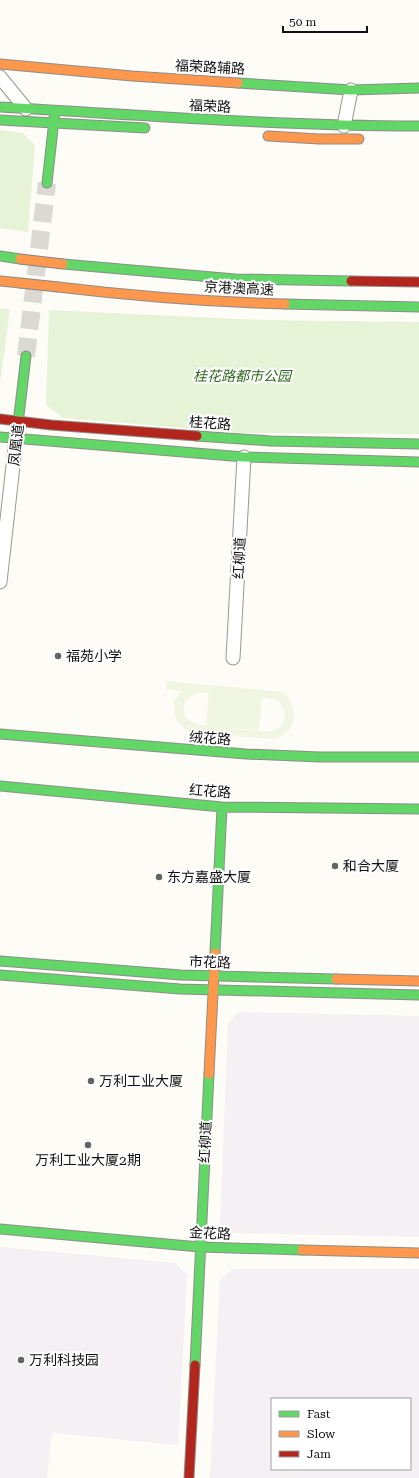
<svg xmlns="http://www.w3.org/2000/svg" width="419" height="1478" viewBox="0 0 419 1478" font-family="'Roboto Serif','Noto Sans SC',serif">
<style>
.industrial{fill:#f5f0f3;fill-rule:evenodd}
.green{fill:#e7f3d7}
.pitch{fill:#f0f6e1;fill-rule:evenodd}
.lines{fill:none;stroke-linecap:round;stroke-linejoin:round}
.secondary-tunnel{stroke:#dad9d4;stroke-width:18;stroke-dasharray:18 9;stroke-linecap:butt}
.street-casing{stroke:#979795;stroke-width:15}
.fast-casing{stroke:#8e8d8b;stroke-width:11}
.slow-casing{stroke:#8e8d8b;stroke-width:11}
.jam-casing{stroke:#8e8d8b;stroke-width:11}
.street{stroke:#fffffe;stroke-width:13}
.fast{stroke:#63d668;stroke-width:9}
.slow{stroke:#ff974d;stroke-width:9}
.jam{stroke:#b3261e;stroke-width:9}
.slow-bridge-casing{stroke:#858482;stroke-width:11;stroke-linecap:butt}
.slow-bridge{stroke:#ff974d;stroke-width:9}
.poi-dot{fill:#646362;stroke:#fff;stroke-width:1.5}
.labels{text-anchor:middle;stroke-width:4;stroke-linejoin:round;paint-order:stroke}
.street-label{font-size:14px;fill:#111;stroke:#fff}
.park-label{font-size:14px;font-style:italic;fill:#2f6b1f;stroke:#fff}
.poi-label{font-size:14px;fill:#111;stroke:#fff;text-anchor:start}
</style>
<rect width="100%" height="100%" fill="#fdfcf7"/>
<path class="industrial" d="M 238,1012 L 419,1016 L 419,1237 L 229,1233 L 220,1223 L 228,1024 Z
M 0,1247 L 176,1263 L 187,1275 L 178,1445 L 52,1433 L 47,1478 L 0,1478 Z
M 234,1269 L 419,1269 L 419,1478 L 210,1478 L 220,1279 ZM 272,1399 L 410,1399 L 410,1469 L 272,1469 Z"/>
<path class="green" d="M 0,130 L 23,133 L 35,145 L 28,232 L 0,228 Z
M 0,308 L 10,309 L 0,384 Z
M 49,310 L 264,320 L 419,322 L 419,434 L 242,433 L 63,418 L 46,405 Z"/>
<path class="pitch" d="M 166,681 L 284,692 C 299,708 298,731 275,739 L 195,734 C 178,726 173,719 174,701 L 182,691 L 166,689 ZM 197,693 L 209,693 L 206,726 C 190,724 179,717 186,700 ZM 262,698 C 267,698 274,698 278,702 C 285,707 287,719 281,726 C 278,729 273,730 269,732 L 216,727 L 259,730 Z"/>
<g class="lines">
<path class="secondary-tunnel" d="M 26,356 L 47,183"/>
<defs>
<path id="street" d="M 0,77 L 26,109
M 344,126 L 351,90
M 0,582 L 16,439
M 233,658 L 244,457"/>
<path id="fast" d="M 238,83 L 351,90 L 419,88
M 0,107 C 140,115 279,126 419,126
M 0,120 L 145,128
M 47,183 L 55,111
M 0,256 L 20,259
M 63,264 L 235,279 L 351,281
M 285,304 L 419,307
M 17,432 L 26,356
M 197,436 L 271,441 L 419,444
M 0,437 L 244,457 L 419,462
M 0,734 L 246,754 L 320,757 L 419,757
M 0,786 L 222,807 L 419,809
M 215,953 L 222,807
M 0,961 L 181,975 L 336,979
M 0,975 L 180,989 L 419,995
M 0,1229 L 200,1247 L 302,1250
M 195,1365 L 209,1074"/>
<path id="slow" d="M 0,64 L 132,76 L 238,83
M 268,136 L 319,139 L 359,139
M 0,281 L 20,283
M 58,287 C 133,296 209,302 285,304
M 336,979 L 419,981
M 209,1074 L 215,953
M 302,1250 L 419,1253"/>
<path id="jam" d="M 351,281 L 419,282
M 0,419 L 51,425 L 197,436
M 189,1478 L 195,1365"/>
</defs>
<use href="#street" class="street-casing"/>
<use href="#fast" class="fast-casing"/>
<use href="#slow" class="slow-casing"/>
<use href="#jam" class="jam-casing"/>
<use href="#street" class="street"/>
<use href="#fast" class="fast"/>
<use href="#slow" class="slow"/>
<use href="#jam" class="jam"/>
<defs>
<path id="slow-bridge" d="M 20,259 L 63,264
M 20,283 L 58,287"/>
</defs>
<use href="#slow-bridge" class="slow-bridge-casing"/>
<use href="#slow-bridge" class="slow-bridge"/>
</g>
<g class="poi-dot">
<circle cx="58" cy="656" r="4"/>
<circle cx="335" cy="866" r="4"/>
<circle cx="159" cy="877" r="4"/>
<circle cx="91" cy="1081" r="4"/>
<circle cx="88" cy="1145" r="4"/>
<circle cx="21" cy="1360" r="4"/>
</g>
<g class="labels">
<g class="street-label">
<text transform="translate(210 67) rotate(3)" y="5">福荣路辅路</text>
<text transform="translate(210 106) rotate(3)" y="5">福荣路</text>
<text transform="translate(239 288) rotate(3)" y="5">京港澳高速</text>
<text transform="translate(210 423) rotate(4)" y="5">桂花路</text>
<text transform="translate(16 445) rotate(-83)" y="5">凤凰道</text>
<text transform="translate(239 558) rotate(-87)" y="5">红柳道</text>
<text transform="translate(210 738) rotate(4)" y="5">绒花路</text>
<text transform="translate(210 791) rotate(4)" y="5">红花路</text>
<text transform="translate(210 962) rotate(2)" y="5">市花路</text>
<text transform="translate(205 1142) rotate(-87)" y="5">红柳道</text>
<text transform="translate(210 1233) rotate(3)" y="5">金花路</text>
</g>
<g class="park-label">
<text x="242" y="381">桂花路都市公园</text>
</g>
<g class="poi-label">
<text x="66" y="661">福苑小学</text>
<text x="343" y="871">和合大厦</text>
<text x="167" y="882">东方嘉盛大厦</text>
<text x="99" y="1086">万利工业大厦</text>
<text x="88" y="1165" text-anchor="middle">万利工业大厦2期</text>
<text x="29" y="1365">万利科技园</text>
</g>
</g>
<rect x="271" y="1398" width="140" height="72" fill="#ffffff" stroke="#a0a0a0"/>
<rect x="279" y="1411" width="20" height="6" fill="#63d668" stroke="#a0a0a0"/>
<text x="307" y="1418" font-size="12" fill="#111111">Fast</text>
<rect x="279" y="1431" width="20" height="6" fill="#ff974d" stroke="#a0a0a0"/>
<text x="307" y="1438" font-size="12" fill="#111111">Slow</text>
<rect x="279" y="1451" width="20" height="6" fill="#b3261e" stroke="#a0a0a0"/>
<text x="307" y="1458" font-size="12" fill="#111111">Jam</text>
<path d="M283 26v6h84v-6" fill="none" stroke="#111111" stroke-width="2"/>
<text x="289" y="26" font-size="12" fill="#111111" stroke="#ffffff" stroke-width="3" paint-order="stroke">50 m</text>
</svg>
